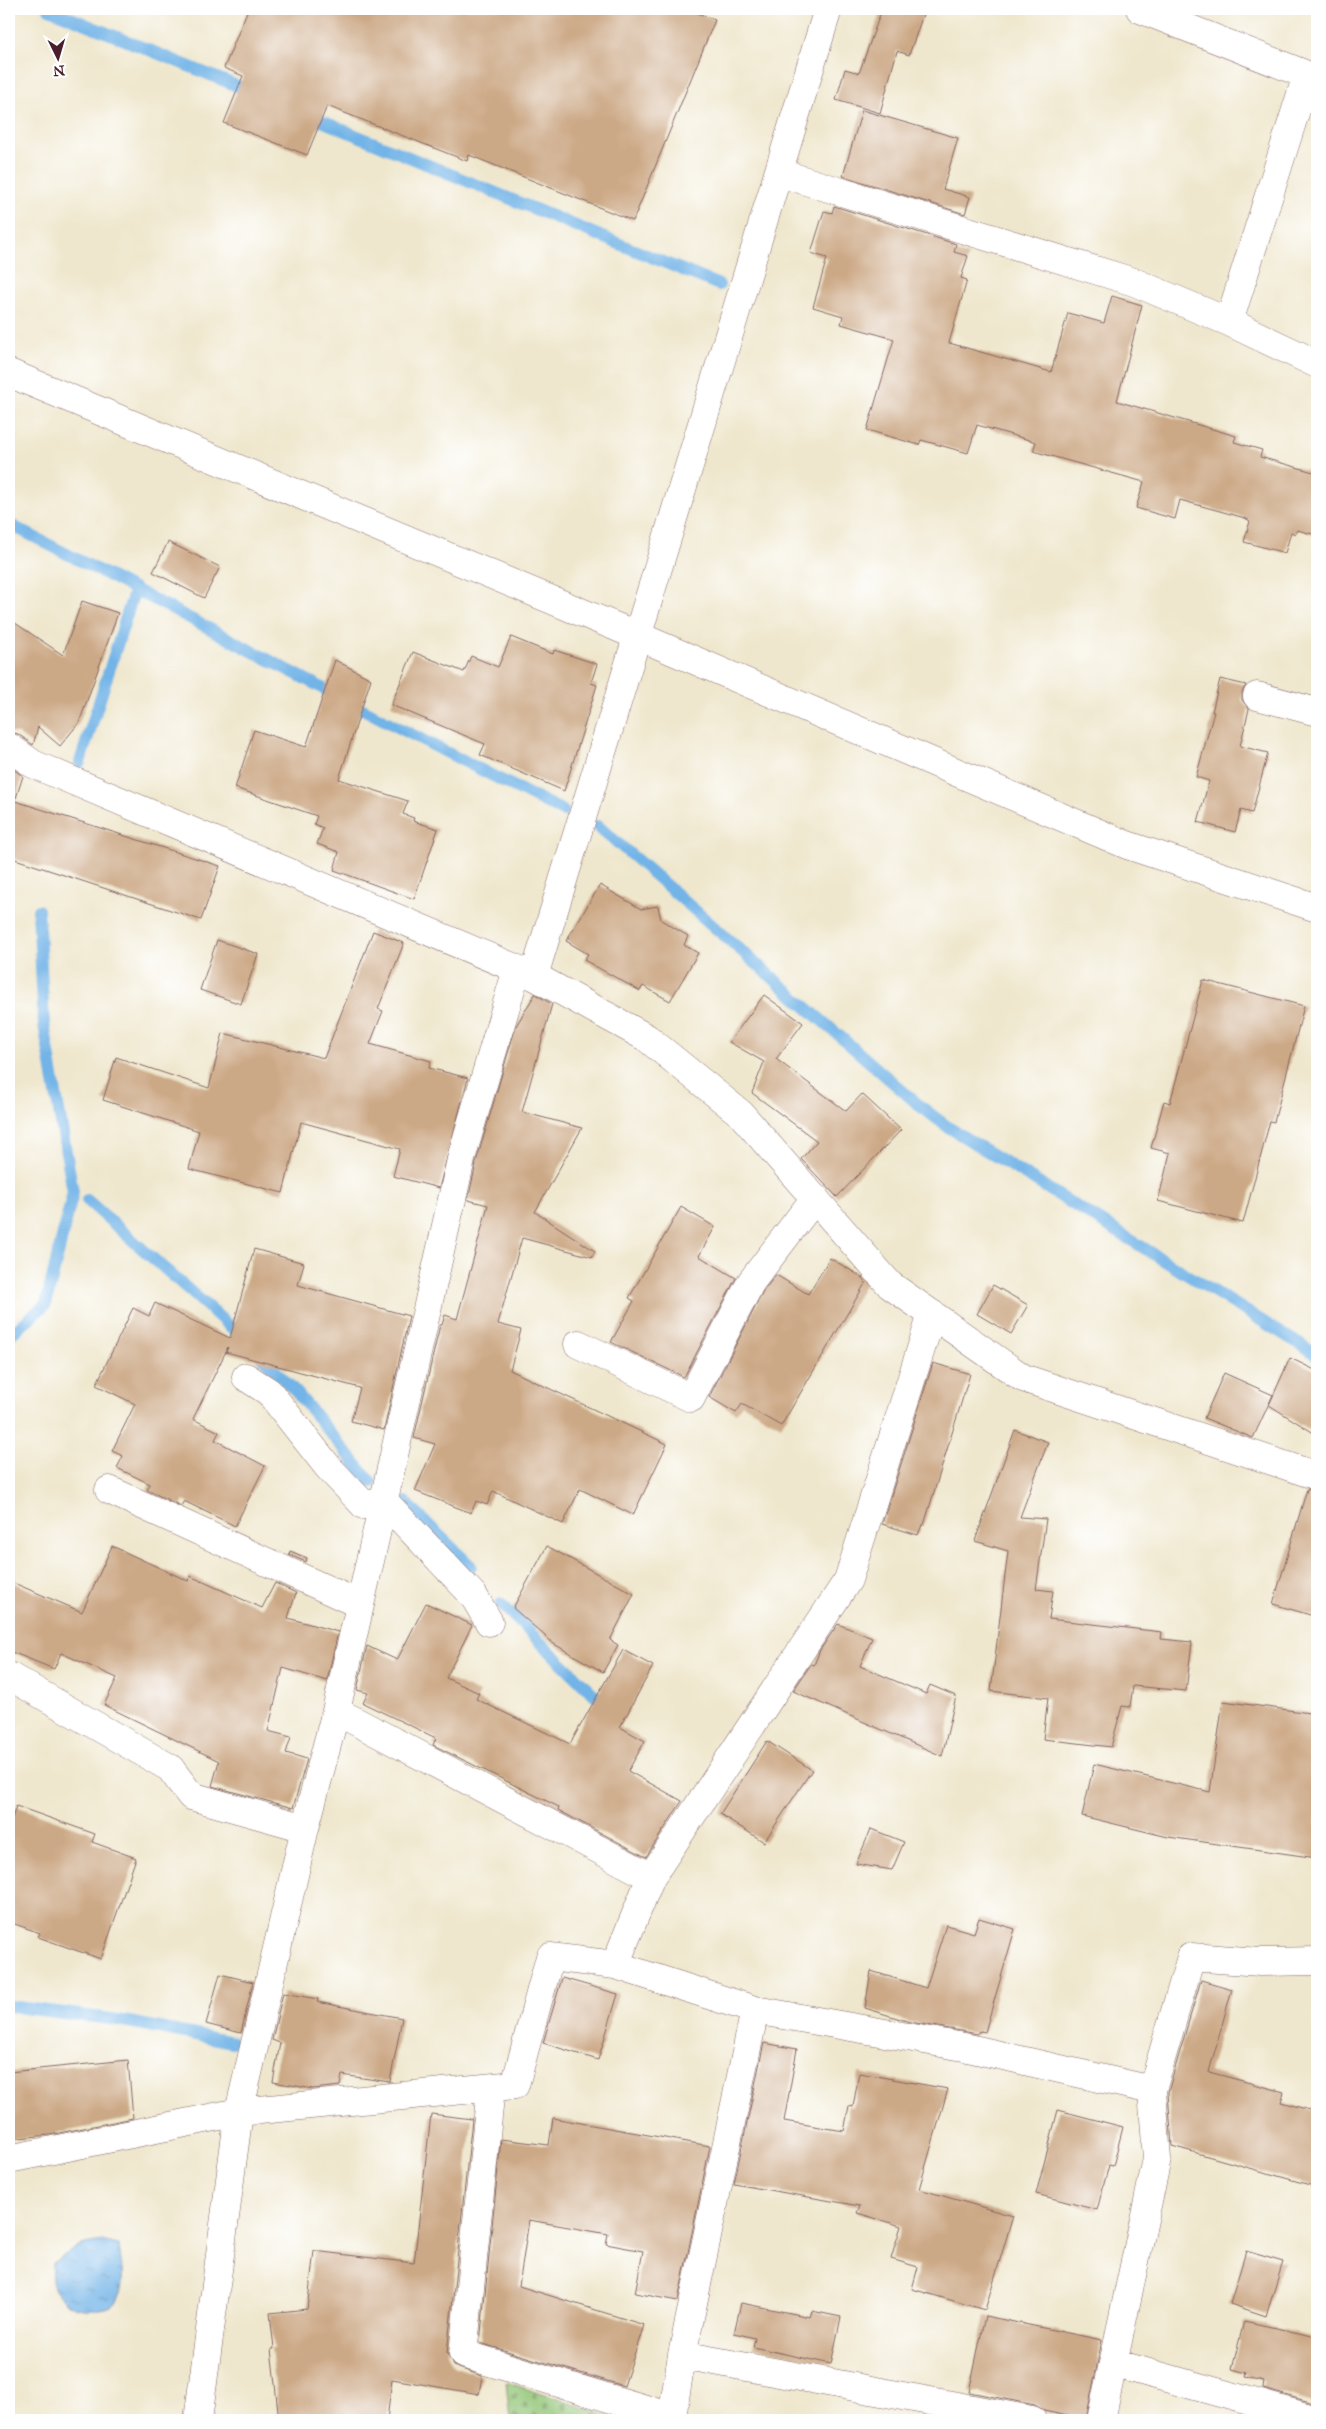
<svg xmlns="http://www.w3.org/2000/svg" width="1326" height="2429" viewBox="0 0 1326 2429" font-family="'IM FELL Great Primer',serif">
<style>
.cemetery{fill:url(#cemetery-stones);stroke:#6e7250}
.water{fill:url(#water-ripples);stroke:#5e6a89}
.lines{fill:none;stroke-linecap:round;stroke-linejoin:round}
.stream{stroke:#72b4e7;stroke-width:12}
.building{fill:#cca986}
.minor-casing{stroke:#846564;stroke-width:29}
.minor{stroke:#fff;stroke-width:28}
</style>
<defs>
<pattern id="cemetery-stones" width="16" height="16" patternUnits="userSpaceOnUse" patternTransform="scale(1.25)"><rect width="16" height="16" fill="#92c576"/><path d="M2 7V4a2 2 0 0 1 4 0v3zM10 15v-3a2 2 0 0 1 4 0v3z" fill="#799f61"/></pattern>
<pattern id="water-ripples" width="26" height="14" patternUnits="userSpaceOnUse" patternTransform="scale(1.25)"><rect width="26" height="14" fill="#72b4e7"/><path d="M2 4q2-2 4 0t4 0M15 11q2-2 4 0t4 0" fill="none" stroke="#6092bb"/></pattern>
</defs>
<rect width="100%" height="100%" fill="#fff"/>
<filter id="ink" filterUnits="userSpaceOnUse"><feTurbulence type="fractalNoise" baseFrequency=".02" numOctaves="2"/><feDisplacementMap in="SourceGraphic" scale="10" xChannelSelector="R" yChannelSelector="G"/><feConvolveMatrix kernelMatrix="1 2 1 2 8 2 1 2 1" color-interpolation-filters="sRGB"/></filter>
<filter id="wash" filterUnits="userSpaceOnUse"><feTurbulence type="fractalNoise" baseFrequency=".0096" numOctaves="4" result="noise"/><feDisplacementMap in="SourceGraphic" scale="20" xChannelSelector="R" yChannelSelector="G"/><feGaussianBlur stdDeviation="1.12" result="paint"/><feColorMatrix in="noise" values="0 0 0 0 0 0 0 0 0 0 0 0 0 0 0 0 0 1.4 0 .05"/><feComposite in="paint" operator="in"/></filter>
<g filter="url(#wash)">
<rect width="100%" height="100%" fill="#efe7cd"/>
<path class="cemetery" d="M 506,2382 L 612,2417 L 611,2420 L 510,2420 Z"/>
<path class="water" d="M 102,2241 L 119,2245 C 121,2263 126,2282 118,2299 C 112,2312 82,2311 71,2306 C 66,2304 60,2297 57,2293 C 50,2285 52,2273 52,2263 L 80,2245 Z"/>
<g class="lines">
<path class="stream" d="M 49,9 L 254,93
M 307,115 L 719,285
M 9,524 C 194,619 376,719 563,811
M 80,762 L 135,589
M 598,826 L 920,1106 L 948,1127 L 1317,1355
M 87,1200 L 243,1338 L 297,1393 L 371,1482
M 9,1336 L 46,1304 L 73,1192 L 44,1024 L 38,910
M 405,1502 L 471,1566
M 501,1604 L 608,1708
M 9,2006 L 118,2020 L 232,2042"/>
</g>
<g id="blocks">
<path class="building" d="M 248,9 L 688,9 L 715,20 L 633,221 L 469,155 L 467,161 L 327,106 L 307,155 L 224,123 L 243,76 L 224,68 Z
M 882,9 L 925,9 L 909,55 L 897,51 L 880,113 L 836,100 L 845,69 L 859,73 Z
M 862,110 L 958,138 L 943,189 L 970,197 L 965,214 L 843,176 Z
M 834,206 L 956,244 L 954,252 L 968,256 L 961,278 L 967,280 L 949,343 L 1051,372 L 1068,313 L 1104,323 L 1112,296 L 1142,305 L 1117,401 L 1236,436 L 1234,442 L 1262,450 L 1260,457 L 1317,473 L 1317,535 L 1297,530 L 1295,534 L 1291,532 L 1285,553 L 1244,542 L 1250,521 L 1245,518 L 1180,500 L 1175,519 L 1136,508 L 1144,482 L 1033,451 L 1036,442 L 977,425 L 968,453 L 921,440 L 919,445 L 867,430 L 894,339 L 841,324 L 843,316 L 813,307 L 827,258 L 811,253 L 824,211 L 832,213 Z
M 168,542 L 220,567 L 204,598 L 153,572 Z
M 82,601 L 118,613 L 79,723 L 60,746 L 38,727 L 33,745 L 18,734 L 9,732 L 9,619 L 63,655 Z
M 511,637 L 553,654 L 554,650 L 597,664 L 591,683 L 597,685 L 564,791 L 480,755 L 485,744 L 391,705 L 413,652 L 464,672 L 471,656 L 498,667 Z
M 335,660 L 371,679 L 339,779 L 408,801 L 403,814 L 414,818 L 413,821 L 438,829 L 414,899 L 334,870 L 339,852 L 317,844 L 323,828 L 314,824 L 317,816 L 235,788 L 254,730 L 306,747 Z
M 1220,679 L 1246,685 L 1242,692 L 1242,700 L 1249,709 L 1240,746 L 1268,753 L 1252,813 L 1241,810 L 1235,832 L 1198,822 L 1209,781 L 1196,777 L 1214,712 L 1212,712 Z
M 9,766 L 23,776 L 16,798 L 9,797 Z
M 9,799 L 220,866 L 201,920 L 9,857 Z
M 600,885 L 641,909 L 658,906 L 661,920 L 688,936 L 684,945 L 698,953 L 670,1001 L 643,986 L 640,991 L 584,960 L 588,954 L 566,941 Z
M 373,931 L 404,943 L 378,1009 L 383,1011 L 370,1044 L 431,1061 L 429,1068 L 468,1078 L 439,1188 L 393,1176 L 400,1149 L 301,1122 L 283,1193 L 189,1169 L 199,1131 L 103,1100 L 116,1057 L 209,1088 L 223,1033 L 324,1058 Z
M 217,940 L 258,954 L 241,1004 L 200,990 Z
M 1203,980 L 1304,1006 L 1274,1122 L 1270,1121 L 1243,1223 L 1158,1201 L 1170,1153 L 1151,1148 L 1164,1101 L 1170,1103 Z
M 535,994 L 552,1004 L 522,1112 L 582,1128 L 535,1212 L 595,1251 L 592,1257 L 522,1238 L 498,1324 L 521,1330 L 510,1370 L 667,1444 L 633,1515 L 580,1489 L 563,1524 L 493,1491 L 487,1505 L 476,1501 L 471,1513 L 415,1491 L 435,1444 L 414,1438 L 440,1325 L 442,1325 L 445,1315 L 457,1319 L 488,1205 L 468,1200 L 477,1159 L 516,1026 Z
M 764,995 L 803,1023 L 776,1059 L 846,1111 L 862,1094 L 901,1130 L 837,1197 L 801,1159 L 817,1141 L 752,1093 L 764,1062 L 729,1042 Z
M 681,1207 L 715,1227 L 699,1256 L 736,1278 L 684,1377 L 611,1342 L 634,1301 L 629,1298 Z
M 254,1249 L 304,1263 L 298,1285 L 409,1316 L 384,1430 L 351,1421 L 360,1388 L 226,1352 L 228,1347 L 193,1419 L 219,1432 L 215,1440 L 265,1466 L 235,1526 L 184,1501 L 181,1506 L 147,1490 L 150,1484 L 117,1468 L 123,1456 L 112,1451 L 135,1404 L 96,1385 L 133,1308 L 149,1316 L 155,1303 L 230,1338 Z
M 830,1258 L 862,1277 L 866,1282 L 781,1426 L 742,1404 L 736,1413 L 709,1397 L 764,1290 L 776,1275 L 808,1294 Z
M 993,1285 L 1028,1305 L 1011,1334 L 977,1314 Z
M 1290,1358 L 1317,1371 L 1317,1435 L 1269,1405 Z
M 933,1363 L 970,1374 L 924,1525 L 922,1525 L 918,1535 L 882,1524 Z
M 1224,1373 L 1273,1395 L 1253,1438 L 1204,1418 Z
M 1015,1430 L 1048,1442 L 1020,1517 L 1046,1519 L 1036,1589 L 1053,1591 L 1049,1619 L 1162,1632 L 1161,1639 L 1192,1642 L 1186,1691 L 1133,1686 L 1130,1707 L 1122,1706 L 1111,1747 L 1043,1739 L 1048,1698 L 991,1691 L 1008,1551 L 975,1541 Z
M 1307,1489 L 1317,1491 L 1317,1617 L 1273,1604 Z
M 112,1546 L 188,1581 L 190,1576 L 262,1608 L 275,1583 L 296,1593 L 288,1618 L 338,1632 L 327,1681 L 283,1668 L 268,1731 L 291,1737 L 286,1753 L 307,1759 L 293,1808 L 212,1786 L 219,1761 L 104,1705 L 117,1678 L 61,1653 L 54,1669 L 9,1651 L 9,1581 L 82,1612 Z
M 547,1546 L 634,1594 L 610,1640 L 618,1645 L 603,1672 L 554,1644 L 513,1608 Z
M 290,1551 L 307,1558 L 306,1562 L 289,1555 Z
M 426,1603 L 472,1625 L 446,1678 L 479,1693 L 476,1699 L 570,1744 L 623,1650 L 653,1666 L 620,1727 L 645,1741 L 628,1771 L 682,1801 L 646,1857 L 558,1810 L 559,1807 L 433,1745 L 436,1738 L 363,1703 L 368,1693 L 357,1690 L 367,1646 L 397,1660 Z
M 838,1624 L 872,1638 L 860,1666 L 926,1694 L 930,1685 L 956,1696 L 942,1756 L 793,1691 L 811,1664 L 814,1665 L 820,1650 Z
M 1223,1701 L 1317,1714 L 1317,1858 L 1168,1837 L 1082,1816 L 1094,1764 L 1210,1792 Z
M 767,1741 L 812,1770 L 764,1842 L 720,1814 Z
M 16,1806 L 95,1834 L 92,1842 L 136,1858 L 101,1959 L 38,1937 L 40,1933 L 9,1922 L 9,1828 Z
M 871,1829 L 904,1842 L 892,1870 L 856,1864 Z
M 979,1918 L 1015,1929 L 985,2032 L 980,2031 L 978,2034 L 910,2022 L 865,2008 L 871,1971 L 926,1988 L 946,1925 L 974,1933 Z
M 220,1974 L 253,1982 L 241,2033 L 206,2024 Z
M 562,1978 L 618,1994 L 598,2060 L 543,2043 Z
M 1201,1980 L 1232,1989 L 1209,2072 L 1284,2092 L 1281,2102 L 1317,2112 L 1317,2187 L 1172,2146 L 1168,2092 Z
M 283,1993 L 318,1999 L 317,2002 L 402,2018 L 390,2082 L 342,2075 L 340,2086 L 313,2089 L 273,2082 L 280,2043 L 272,2040 Z
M 764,2043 L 797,2049 L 784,2121 L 844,2131 L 849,2106 L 853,2107 L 859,2073 L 948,2089 L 919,2189 L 1013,2216 L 985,2310 L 912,2289 L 918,2267 L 891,2259 L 901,2226 L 857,2213 L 860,2206 L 734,2184 Z
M 128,2060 L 133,2118 L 49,2135 L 9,2139 L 9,2072 Z
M 1058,2110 L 1123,2127 L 1113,2166 L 1109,2165 L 1097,2210 L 1036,2194 Z
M 431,2114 L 472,2119 L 447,2353 L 453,2366 L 482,2376 L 479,2394 L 392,2379 L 387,2420 L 279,2420 L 271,2349 L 274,2349 L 270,2313 L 307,2309 L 314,2251 L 414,2263 Z
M 553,2118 L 710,2146 L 678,2301 L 635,2293 L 643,2251 L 606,2244 L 608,2234 L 529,2220 L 519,2286 L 644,2325 L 624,2386 L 480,2343 L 501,2139 L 549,2145 Z
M 1246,2251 L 1283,2262 L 1266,2316 L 1230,2304 Z
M 741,2303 L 810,2317 L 812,2311 L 841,2317 L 831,2364 L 753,2347 L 755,2338 L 734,2333 Z
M 985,2316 L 1102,2340 L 1086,2420 L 1044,2411 L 1035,2405 L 969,2392 Z
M 1244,2321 L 1317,2337 L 1317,2404 L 1263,2389 L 1264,2381 L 1246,2377 L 1247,2373 L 1232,2369 Z"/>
</g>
</g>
<g filter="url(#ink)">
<use href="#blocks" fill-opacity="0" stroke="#846564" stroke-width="1"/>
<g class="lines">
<defs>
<path id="minor" d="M 1140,9 L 1307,75 L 1229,322
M 780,173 L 1134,282 L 1229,322 L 1317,364
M 9,373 L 638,636 L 1127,845 L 1317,908
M 1257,696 L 1317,712
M 9,747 L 33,764 L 534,976 L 647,1038 L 741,1114 L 890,1285 L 1023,1378 L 1317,1476
M 534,976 L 828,9
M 578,1344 L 691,1398 L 751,1282 L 815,1198
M 246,1377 L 269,1392 L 328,1467 L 364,1505 L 384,1501 L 473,1595 L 489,1622
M 109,1490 L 359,1604
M 9,1676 L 170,1768 L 191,1796 L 305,1828
M 336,1711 L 651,1877
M 615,1965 L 651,1877 L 848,1580 L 932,1314
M 491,2088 L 463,2354 L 672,2417 L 673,2420
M 9,2159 L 239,2112 L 515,2085 L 550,1957 L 615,1965 L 755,2010 L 964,2047 L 1152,2090
M 682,2355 L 1032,2420
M 1113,2363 L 1317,2420
M 672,2417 L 682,2355 L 755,2010
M 198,2420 L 239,2112 L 305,1828 L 336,1711 L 462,1155 L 517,969
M 1101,2420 L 1157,2159 L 1152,2090 L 1191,1957 L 1260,1962 L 1317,1961"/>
</defs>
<use href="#minor" class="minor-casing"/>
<use href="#minor" class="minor"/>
</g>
</g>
<rect width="1326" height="2429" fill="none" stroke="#fff" stroke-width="30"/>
<g transform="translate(58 58) rotate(175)" stroke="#ffffff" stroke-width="4" paint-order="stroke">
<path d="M0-4L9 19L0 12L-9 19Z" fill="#4a1f2b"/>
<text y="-8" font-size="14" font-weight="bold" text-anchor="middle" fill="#4a1f2b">N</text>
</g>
</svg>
